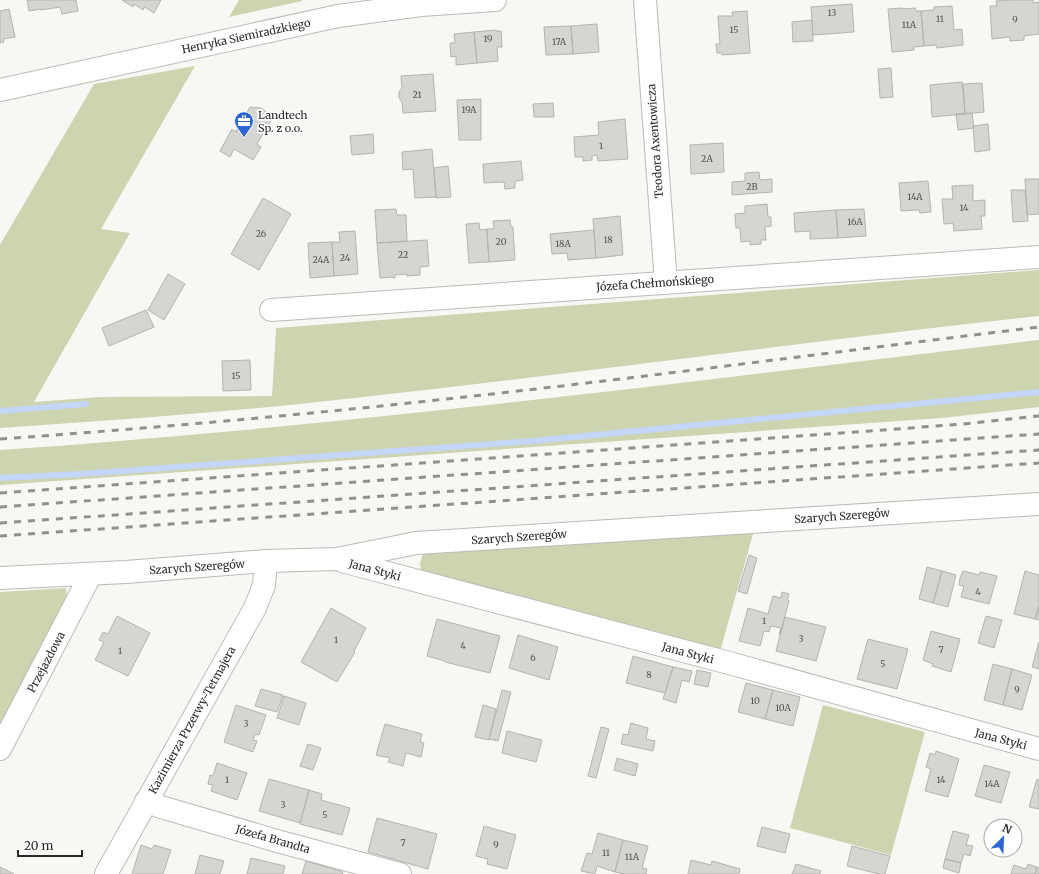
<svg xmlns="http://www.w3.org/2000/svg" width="1039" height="874" viewBox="0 0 1039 874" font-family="Merriweather,serif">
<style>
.green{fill:#cdd4b0}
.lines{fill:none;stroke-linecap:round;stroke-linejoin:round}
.stream{stroke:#c4d6f7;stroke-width:6}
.building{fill:#d5d6d2;stroke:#b3b4b0}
.minor-casing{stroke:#babbb7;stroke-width:24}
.minor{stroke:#fff;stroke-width:22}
.rail{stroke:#90918e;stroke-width:3;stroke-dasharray:7 7;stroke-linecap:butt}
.labels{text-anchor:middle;stroke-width:3.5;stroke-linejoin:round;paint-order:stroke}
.number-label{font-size:9px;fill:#555553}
.street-label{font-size:11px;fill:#2a2a29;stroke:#fff}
.poi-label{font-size:11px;fill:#2a2a29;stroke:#fff;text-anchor:start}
</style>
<rect width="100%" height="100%" fill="#f7f8f4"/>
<path class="green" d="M 239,0 L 302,0 L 302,1 L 229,17 Z
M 195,66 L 101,229 L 130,233 L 34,402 L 101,397 L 272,396 L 276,328 L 1039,270 L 1039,316 C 807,341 577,374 345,399 C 231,412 115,420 0,428 L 0,245 L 94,84 Z
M 1039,340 L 1039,407 L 942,418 L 0,485 L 0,450 C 348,426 693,381 1039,340 Z
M 753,527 L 753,534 L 721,648 L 718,652 L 421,574 L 420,563 L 424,550 Z
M 66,588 L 67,599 L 0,736 L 0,592 Z
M 823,705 L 925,732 L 891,855 L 790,828 Z"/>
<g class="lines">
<path class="stream" d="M 0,411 L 86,404
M 0,478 L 80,474 L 533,441 L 1039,392"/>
</g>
<path class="building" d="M 27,0 L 76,0 L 78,11 L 62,14 L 60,7 L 41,10 L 41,9 L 29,11 Z
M 122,0 L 161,0 L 154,13 L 145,7 L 143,10 L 134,4 L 133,7 Z
M 1012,0 L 1033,0 L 1033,3 L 1039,2 L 1039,34 L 1024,36 L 1024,40 L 1010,41 L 1010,37 L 992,39 L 990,6 L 997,6 L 996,1 Z
M 852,4 L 854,32 L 813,35 L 811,7 Z
M 952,6 L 954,30 L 962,29 L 963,45 L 937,48 L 936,45 L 924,46 L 921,11 L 934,10 L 934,7 Z
M 903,8 L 903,9 L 915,8 L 916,11 L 921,11 L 924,46 L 914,47 L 914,50 L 892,52 L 888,9 Z
M 9,9 L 15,37 L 3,39 L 4,42 L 0,43 L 0,11 Z
M 747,11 L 750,53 L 722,55 L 722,53 L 717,53 L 716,44 L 720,44 L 718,16 L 733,16 L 732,12 Z
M 812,20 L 813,41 L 793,42 L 792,22 Z
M 597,24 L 599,52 L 573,54 L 571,26 Z
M 571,26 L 573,54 L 546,55 L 544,27 Z
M 496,30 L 496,31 L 501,31 L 502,47 L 497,47 L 498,61 L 477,63 L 474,32 Z
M 474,32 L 477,63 L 456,65 L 456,56 L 451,57 L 450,43 L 455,43 L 454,34 Z
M 891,68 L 893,97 L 880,98 L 878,69 Z
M 433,74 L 436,111 L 403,113 L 402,102 L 399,98 L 399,92 L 402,88 L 401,76 Z
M 962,82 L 965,114 L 932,117 L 930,85 Z
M 982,83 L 984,112 L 965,114 L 963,84 Z
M 481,99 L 481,140 L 459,140 L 457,100 Z
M 553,103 L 554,117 L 534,117 L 533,104 Z
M 250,107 L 261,108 L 268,113 L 272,119 L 257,144 L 261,147 L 253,160 L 234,149 L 230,157 L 220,151 L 232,129 L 236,132 L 238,126 L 241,123 Z
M 972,113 L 974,128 L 958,130 L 956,114 Z
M 625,119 L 628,159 L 598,161 L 597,155 L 592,156 L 592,160 L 583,161 L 583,157 L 575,157 L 574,137 L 599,135 L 598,122 Z
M 988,124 L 990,150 L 975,152 L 973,126 Z
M 373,134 L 374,153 L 352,155 L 350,136 Z
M 723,143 L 724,172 L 691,174 L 690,145 Z
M 432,149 L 436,197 L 415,198 L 413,169 L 403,170 L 402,152 Z
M 521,161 L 523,180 L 515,181 L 515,188 L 505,189 L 504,182 L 484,183 L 483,164 Z
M 448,166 L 451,197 L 436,198 L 434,168 Z
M 759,172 L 760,180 L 772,179 L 772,192 L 732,195 L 732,182 L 745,181 L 745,173 Z
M 1025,179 L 1039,179 L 1039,214 L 1027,215 Z
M 928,181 L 931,212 L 920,213 L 919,210 L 901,211 L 899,183 Z
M 973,185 L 973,201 L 985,200 L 985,216 L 981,216 L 982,229 L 954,231 L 953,223 L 944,224 L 942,199 L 953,199 L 952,186 Z
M 1011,190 L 1025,190 L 1028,221 L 1013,222 Z
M 263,198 L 291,214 L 259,270 L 231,254 Z
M 767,204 L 768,217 L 771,217 L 771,226 L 765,227 L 766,240 L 761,240 L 761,244 L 750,245 L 750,241 L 741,242 L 740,228 L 736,228 L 735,214 L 745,213 L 745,206 Z
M 396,209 L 397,215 L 406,215 L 407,241 L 377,243 L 375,210 Z
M 864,209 L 866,236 L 838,238 L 836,210 Z
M 836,210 L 838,238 L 810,239 L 810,231 L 795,232 L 794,213 Z
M 620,216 L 623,255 L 596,258 L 593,219 Z
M 510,220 L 511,227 L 513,227 L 515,260 L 489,262 L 487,229 L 494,229 L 493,221 Z
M 479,223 L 480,230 L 487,229 L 489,262 L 469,263 L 466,224 Z
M 594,230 L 596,258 L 568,260 L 567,253 L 552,254 L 550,234 Z
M 355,231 L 358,274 L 334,276 L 332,242 L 340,242 L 339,232 Z
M 427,240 L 429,266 L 420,267 L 420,275 L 407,276 L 407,274 L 395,275 L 395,278 L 393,278 L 393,277 L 380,278 L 377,243 Z
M 332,242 L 334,276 L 310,278 L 308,243 Z
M 168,274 L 185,284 L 164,320 L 148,310 Z
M 146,310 L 154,327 L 109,346 L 102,328 Z
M 250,360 L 251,390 L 223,391 L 222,361 Z
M 749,555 L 757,558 L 747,594 L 738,591 Z
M 927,567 L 942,571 L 933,603 L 919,599 Z
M 942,571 L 956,575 L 948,607 L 933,603 Z
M 963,571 L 979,575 L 980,572 L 997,576 L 989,604 L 961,597 L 964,586 L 959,585 L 960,578 Z
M 1025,571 L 1039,575 L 1039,606 L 1035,619 L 1014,614 Z
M 782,592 L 789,594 L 787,600 L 789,601 L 780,635 L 779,634 L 781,628 L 771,626 L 769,632 L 764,631 L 760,646 L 739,641 L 748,608 L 768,614 L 773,596 L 781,598 Z
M 1039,606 L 1039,620 L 1035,619 Z
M 331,608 L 366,628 L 354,651 L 355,652 L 337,682 L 301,662 Z
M 117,616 L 150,633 L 128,676 L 95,660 L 104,642 L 99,640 L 103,632 L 108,634 Z
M 986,616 L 1002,620 L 994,648 L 978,643 Z
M 785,617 L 826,627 L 816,661 L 776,651 Z
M 437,619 L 500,636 L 490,673 L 445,662 L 445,661 L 427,656 Z
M 931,631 L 960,639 L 951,672 L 932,666 L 933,664 L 923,660 Z
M 518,635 L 558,647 L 549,680 L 509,668 Z
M 868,639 L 908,649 L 897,689 L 857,679 Z
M 1039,642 L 1039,669 L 1032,667 Z
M 633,656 L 673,667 L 665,693 L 626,683 Z
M 993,664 L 1012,669 L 1003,705 L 984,700 Z
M 673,667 L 692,671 L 689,682 L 682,680 L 676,703 L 663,699 Z
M 1012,669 L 1032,675 L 1022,710 L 1003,705 Z
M 697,670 L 711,673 L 708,687 L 694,684 Z
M 746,683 L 773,690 L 765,719 L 738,712 Z
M 261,689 L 283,695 L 277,712 L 255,706 Z
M 502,690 L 511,692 L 498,741 L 489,739 Z
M 773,690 L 800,697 L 793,726 L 765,719 Z
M 284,696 L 306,703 L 299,725 L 277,718 Z
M 236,705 L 266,715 L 259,735 L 255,734 L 253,740 L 257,741 L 253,752 L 224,742 Z
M 483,705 L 496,709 L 489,740 L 475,737 Z
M 631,723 L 648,728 L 646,739 L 655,741 L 653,751 L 621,744 L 623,734 L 628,735 Z
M 385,724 L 422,734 L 420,742 L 424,743 L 421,757 L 406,753 L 403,766 L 388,762 L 390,758 L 376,755 Z
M 601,727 L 609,729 L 596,778 L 588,776 Z
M 507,731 L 542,740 L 536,762 L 502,753 Z
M 308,744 L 321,748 L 313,770 L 300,766 Z
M 936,751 L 959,759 L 948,797 L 925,791 L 931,769 L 926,767 L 930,753 L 935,755 Z
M 617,758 L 638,764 L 635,776 L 614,770 Z
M 217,763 L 247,773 L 237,800 L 211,791 L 213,785 L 208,784 L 210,775 L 213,776 Z
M 984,765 L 1010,772 L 1001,803 L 975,796 Z
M 269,779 L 309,790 L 300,823 L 259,811 Z
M 1037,779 L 1039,780 L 1039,809 L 1029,807 Z
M 309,790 L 322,794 L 321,800 L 350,808 L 342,835 L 300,824 Z
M 377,818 L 437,834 L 428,869 L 368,852 Z
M 484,826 L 516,835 L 507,869 L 487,864 L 488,859 L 476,856 Z
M 762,827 L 790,834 L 785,853 L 757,846 Z
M 953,831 L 969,835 L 966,845 L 973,846 L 970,856 L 964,854 L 961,863 L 945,859 Z
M 598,833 L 623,840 L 615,872 L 597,866 L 595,874 L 581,871 L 587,853 L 592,854 Z
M 623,840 L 648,846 L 642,868 L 647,869 L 646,874 L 625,874 L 615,872 Z
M 141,845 L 152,849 L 154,845 L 171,850 L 163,874 L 132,874 Z
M 852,846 L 890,856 L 885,874 L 879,874 L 847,866 Z
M 200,855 L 224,861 L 220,874 L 195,874 Z
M 251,858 L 285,866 L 283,874 L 247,874 Z
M 945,859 L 961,863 L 959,873 L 943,868 Z
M 691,860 L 711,865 L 712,861 L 740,869 L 739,874 L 688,874 Z
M 306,861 L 343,872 L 342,874 L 302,874 Z
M 796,864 L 821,871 L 820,874 L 792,874 Z
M 1028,864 L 1037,867 L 1035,874 L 1011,874 L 1014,865 L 1026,869 Z
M 0,867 L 14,874 L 0,874 Z
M 1037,867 L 1039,868 L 1039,874 L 1035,874 Z"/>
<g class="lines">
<defs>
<path id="minor" d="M 645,0 L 666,283
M 0,90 L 338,16 L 421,5 L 495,0
M 271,310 L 1039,257
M 342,561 L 733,664 L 1039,749
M 0,578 L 126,572 L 266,561 L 337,559 L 416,543 L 1039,504
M 0,749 L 91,574
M 146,801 L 161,807 L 277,841 L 400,874
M 106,874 L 255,608 L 264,585 L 266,561"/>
</defs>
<use href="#minor" class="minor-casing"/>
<use href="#minor" class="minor"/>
<path class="rail" d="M 0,439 C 140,429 279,417 419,402 C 626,380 832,352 1039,327
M 0,493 L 870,431 L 963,424 L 1039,416
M 0,507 L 1039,434
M 0,523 L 1039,450
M 0,536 L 1039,463"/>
</g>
<defs>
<symbol id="office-pin" viewBox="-11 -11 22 30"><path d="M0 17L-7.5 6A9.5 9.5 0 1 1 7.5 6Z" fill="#2e65d3" stroke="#fff"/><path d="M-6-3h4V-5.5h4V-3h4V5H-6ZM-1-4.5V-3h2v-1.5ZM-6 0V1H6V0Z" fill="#fff"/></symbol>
</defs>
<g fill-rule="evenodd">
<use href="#office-pin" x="233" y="110" width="22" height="30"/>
</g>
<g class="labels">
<g class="number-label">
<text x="832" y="16">13</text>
<text x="940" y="22">11</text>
<text x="1015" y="23">9</text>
<text x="909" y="28">11A</text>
<text x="734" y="33">15</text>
<text x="488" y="42">19</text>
<text x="559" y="45">17A</text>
<text x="417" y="98">21</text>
<text x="469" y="113">19A</text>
<text x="601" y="149">1</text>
<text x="707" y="162">2A</text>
<text x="752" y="190">2B</text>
<text x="915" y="200">14A</text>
<text x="964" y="211">14</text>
<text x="855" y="225">16A</text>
<text x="261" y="237">26</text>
<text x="608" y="243">18</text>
<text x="501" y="245">20</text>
<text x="563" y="247">18A</text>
<text x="403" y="258">22</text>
<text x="345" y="261">24</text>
<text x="321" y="263">24A</text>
<text x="236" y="379">15</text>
<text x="978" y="595">4</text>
<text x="764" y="624">1</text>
<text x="801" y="642">3</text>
<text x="336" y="643">1</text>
<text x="463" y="649">4</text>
<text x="941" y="653">7</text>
<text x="120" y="654">1</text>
<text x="533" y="661">6</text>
<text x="883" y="667">5</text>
<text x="649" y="678">8</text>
<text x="1017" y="693">9</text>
<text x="755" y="704">10</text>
<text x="783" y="711">10A</text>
<text x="246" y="727">3</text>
<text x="227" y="783">1</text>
<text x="941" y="783">14</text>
<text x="992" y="787">14A</text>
<text x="283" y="808">3</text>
<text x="325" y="818">5</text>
<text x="403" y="846">7</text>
<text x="496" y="848">9</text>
<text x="606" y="856">11</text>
<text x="632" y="860">11A</text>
</g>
<g class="street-label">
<text transform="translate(246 36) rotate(-12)" y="4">Henryka Siemiradzkiego</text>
<text transform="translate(655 141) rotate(-94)" y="4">Teodora Axentowicza</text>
<text transform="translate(655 283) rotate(-4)" y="4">Józefa Chełmońskiego</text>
<text transform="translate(842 516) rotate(-4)" y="4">Szarych Szeregów</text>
<text transform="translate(519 537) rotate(-4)" y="4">Szarych Szeregów</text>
<text transform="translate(197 567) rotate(-4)" y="4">Szarych Szeregów</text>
<text transform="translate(375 570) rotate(15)" y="4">Jana Styki</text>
<text transform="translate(688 653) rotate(15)" y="4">Jana Styki</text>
<text transform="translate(46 662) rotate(-62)" y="4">Przejazdowa</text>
<text transform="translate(192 720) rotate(-61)" y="4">Kazimierza Przerwy-Tetmajera</text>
<text transform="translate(1001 739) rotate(15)" y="4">Jana Styki</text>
<text transform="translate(273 839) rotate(16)" y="4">Józefa Brandta</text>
</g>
<g class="poi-label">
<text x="258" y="119">Landtech<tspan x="258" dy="13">Sp. z o.o.</tspan></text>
</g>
</g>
<g transform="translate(1003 838) rotate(24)"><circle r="19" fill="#ffffff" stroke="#aaaaa9"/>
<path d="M0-3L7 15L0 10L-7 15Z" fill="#2e65d3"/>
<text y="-6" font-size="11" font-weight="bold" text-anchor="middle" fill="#2a2a29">N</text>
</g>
<path d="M18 850v6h64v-6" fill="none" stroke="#2a2a29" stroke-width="2"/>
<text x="24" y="850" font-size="12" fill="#2a2a29" stroke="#ffffff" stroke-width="3" paint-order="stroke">20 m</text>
</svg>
